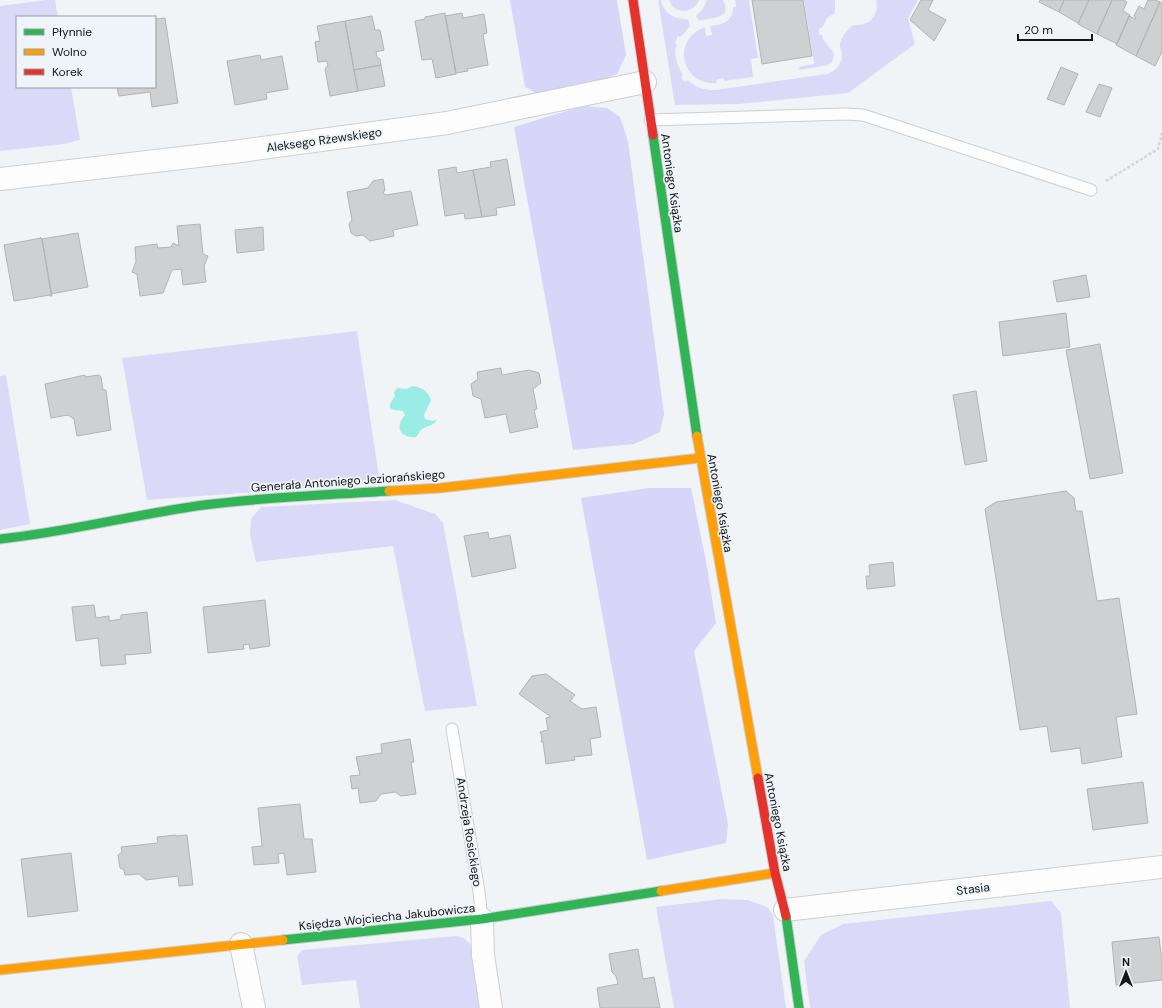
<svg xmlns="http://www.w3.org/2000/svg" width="1162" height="1008" viewBox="0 0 1162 1008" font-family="'DM Sans',sans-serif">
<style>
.green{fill:#dadaf8}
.forest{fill:#d7d5f8}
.water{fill:#9aece7}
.building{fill:#ced0d2;stroke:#b1b4b5}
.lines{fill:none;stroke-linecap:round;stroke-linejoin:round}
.lane-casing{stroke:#ccced0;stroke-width:13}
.street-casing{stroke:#ccced0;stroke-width:24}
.fast-casing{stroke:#ccced0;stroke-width:11}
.slow-casing{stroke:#ccced0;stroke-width:11}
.jam-casing{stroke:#ccced0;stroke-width:11}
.path{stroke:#d3d5d5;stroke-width:2.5;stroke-dasharray:3 2;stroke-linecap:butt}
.lane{stroke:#fdfdfe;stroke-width:11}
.street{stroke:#fdfdfe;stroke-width:22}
.fast{stroke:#30b455;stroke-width:9}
.slow{stroke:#ff9f0a;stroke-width:9}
.jam{stroke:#e5322d;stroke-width:9}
.labels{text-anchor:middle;stroke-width:3.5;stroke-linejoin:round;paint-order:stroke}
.street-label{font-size:12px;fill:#131516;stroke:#eef4f9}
</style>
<rect width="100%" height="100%" fill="#f1f4f6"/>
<path class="green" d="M 46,0 L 55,0 L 58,17 L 17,17 L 17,87 L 71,87 L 80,140 L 64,144 L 0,151 L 0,6 Z
M 658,0 L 661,0 C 664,14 674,19 688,19 L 690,26 L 681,37 L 678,36 L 675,43 L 677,44 C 673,55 677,65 683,75 L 681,77 L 685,82 L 688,80 C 696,88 704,90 716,90 L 827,74 C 835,71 842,65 842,55 C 842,52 840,49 840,46 C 839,39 848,29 853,25 C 868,27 880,16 876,0 L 918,0 L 908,18 L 915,44 L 848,93 L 739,104 L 675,105 Z
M 669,0 L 699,0 C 694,14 674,15 669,0 Z
M 707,0 L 723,0 C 734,20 709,17 699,21 L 696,16 L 702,10 Z
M 735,0 L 749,0 L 758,58 L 751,59 L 753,77 L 724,81 L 723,78 L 716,80 L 717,83 C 682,86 670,40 705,27 L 706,36 L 712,35 L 710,26 C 722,25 733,22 733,7 L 736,7 Z
M 804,0 L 835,0 L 835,13 L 827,18 L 822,28 L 819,28 L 819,34 L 822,35 C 823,43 832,47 834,55 L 832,62 L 828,65 L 799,70 L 799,67 L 814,64 Z
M 357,331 L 380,483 L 147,500 L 122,358 Z
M 6,375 L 30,524 L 0,530 L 0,376 Z
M 395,500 L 435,514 L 443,523 L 477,706 L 425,711 L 393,546 L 256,562 L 250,535 L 251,519 L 261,507 Z
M 722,899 L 748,900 L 767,907 L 773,915 L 786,1008 L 674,1008 L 656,907 Z
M 1051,901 L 1061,913 L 1070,1008 L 810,1008 L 804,961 L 821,935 L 843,924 Z
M 456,936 L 464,938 L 473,947 L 480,1008 L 360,1008 L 356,980 L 302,985 L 297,956 L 302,950 Z"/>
<path class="forest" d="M 510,0 L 617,0 L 626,55 L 617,74 L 595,83 L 536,93 L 525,87 Z
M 583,106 L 607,108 L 620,117 L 628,141 L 664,414 L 660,432 L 634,444 L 573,450 L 514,127 Z
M 649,488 L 691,488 L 706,561 L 716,623 L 694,651 L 728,824 L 726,843 L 647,860 L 581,498 Z"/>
<path class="water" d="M 413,386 C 423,388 427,390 431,400 L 424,415 L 425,419 L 433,421 L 437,419 C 434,427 425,425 420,431 C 419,433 418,435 416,437 C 408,438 397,434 400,424 C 400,421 403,418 405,415 L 403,411 L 394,410 L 390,408 L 390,404 L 395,396 L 394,392 L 397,388 L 406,389 Z"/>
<path class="building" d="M 752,0 L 803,0 L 812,56 L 762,64 Z
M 921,0 L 933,0 L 928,10 L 946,20 L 934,41 L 910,20 Z
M 1040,0 L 1064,0 L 1059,12 L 1039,2 Z
M 1064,0 L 1089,0 L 1078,23 L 1059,12 Z
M 1089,0 L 1112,0 L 1097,34 L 1078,24 Z
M 1112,0 L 1124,0 L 1127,2 L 1123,11 L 1130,15 L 1117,44 L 1097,34 Z
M 1148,0 L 1155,0 L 1160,2 L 1136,56 L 1116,45 L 1129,16 L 1136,19 L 1136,18 L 1134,16 L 1139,6 L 1144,9 Z
M 1160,2 L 1162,3 L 1162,52 L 1155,66 L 1136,56 Z
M 445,13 L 456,74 L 436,78 L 432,59 L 422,60 L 415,21 L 425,19 L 425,17 Z
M 462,13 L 463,18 L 484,14 L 487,33 L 483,34 L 488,65 L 467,69 L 468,71 L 456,73 L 445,16 Z
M 372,16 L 375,30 L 380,30 L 384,50 L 376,52 L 377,57 L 380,59 L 381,65 L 354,70 L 345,21 Z
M 165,18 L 178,103 L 152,107 L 150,92 L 119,96 L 117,87 L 155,87 L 155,19 Z
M 345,21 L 358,91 L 330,96 L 325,69 L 328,65 L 327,61 L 318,62 L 315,42 L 320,41 L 317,26 Z
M 260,55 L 261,60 L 282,56 L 288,89 L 266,93 L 267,99 L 235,105 L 227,61 Z
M 381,65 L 385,86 L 358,91 L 354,70 Z
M 1061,67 L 1078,74 L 1064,105 L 1047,99 Z
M 1099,84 L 1112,88 L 1100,117 L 1086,112 Z
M 507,159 L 515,205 L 496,208 L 497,215 L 482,217 L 473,170 L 491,167 L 490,162 Z
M 456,167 L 457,173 L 473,170 L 482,217 L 465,219 L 464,213 L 445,216 L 438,170 Z
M 383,179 L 385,190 L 383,193 L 386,195 L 411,191 L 418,225 L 393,230 L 394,236 L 370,241 L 363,235 L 356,236 L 351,233 L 349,224 L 352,220 L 347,192 L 368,188 L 373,181 Z
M 200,224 L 203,254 L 208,256 L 204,266 L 206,282 L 183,285 L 181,269 L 172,270 L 163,293 L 140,296 L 137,274 L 132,272 L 136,262 L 135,247 L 157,244 L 158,248 L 171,247 L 173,243 L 179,246 L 177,226 Z
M 263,227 L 264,250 L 237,253 L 235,230 Z
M 78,233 L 88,287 L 51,294 L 42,239 Z
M 40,237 L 42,239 L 52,296 L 50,296 L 50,295 L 14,301 L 4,245 L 41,238 Z
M 1086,275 L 1090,297 L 1057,302 L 1053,281 Z
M 1066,313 L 1070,347 L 1003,356 L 999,322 Z
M 1100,344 L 1123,473 L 1090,479 L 1066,350 Z
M 501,368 L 502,375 L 529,370 L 539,373 L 541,383 L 533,389 L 537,409 L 534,410 L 538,427 L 510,433 L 506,414 L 485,418 L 481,399 L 473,396 L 471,384 L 478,379 L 477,372 Z
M 85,375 L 85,377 L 99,375 L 101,377 L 103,390 L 106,390 L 111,430 L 77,436 L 74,419 L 68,415 L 51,418 L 45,384 Z
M 976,391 L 987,461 L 965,465 L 953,395 Z
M 1066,491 L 1074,498 L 1076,511 L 1082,511 L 1097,601 L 1119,598 L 1137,714 L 1116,717 L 1122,757 L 1082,764 L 1080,748 L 1051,752 L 1047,726 L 1020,730 L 985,509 L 996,502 Z
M 488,532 L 489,539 L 510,535 L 516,568 L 472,577 L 464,536 Z
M 893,562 L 895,586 L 867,589 L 866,576 L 870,576 L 869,565 Z
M 265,600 L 270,646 L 250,649 L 249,644 L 243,645 L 244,649 L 208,653 L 203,607 Z
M 94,605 L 96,618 L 109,616 L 109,621 L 121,619 L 121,615 L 147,612 L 151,653 L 125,655 L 126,664 L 101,666 L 98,638 L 76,641 L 72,607 Z
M 546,674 L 575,695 L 570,701 L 582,709 L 596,707 L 601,737 L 590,739 L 592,755 L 574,757 L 575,760 L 546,764 L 543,742 L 541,742 L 541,741 L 542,740 L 541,733 L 540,733 L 540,732 L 548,730 L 546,718 L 551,717 L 519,694 L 532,676 Z
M 410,739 L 414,762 L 411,762 L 416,794 L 401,796 L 395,792 L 381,794 L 376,801 L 360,803 L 358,788 L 352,789 L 350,776 L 360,775 L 356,757 L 382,753 L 381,744 Z
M 1143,782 L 1148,823 L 1093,830 L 1087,789 Z
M 300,804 L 304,839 L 312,839 L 316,872 L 287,875 L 284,853 L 278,854 L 279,863 L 254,865 L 252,847 L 262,846 L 258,808 Z
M 176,835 L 176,836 L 187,835 L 193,885 L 179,886 L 178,876 L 146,880 L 139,874 L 125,875 L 124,870 L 120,868 L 118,855 L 122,852 L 121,847 L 158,843 L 157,837 Z
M 71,853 L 78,911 L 28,917 L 21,859 Z
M 1159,937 L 1161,954 L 1162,954 L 1162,980 L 1116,985 L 1112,942 Z
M 638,949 L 643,979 L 654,977 L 660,1008 L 600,1008 L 597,988 L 618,984 L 616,976 L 612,972 L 609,954 Z"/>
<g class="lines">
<defs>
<path id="lane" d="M 650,120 L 845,114 L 863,115 L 1091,190
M 452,729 L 479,892 L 482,919"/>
<path id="street" d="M 0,179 L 233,152 L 447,123 L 645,82
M 785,910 L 1162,867
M 482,919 L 483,955 L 491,1008
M 241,944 L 254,1008"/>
<path id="fast" d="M 653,135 L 697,436
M 0,539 C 69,532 136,514 204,505 C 265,497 328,495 389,491
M 786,916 L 799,1008
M 283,940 L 482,919 L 661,891"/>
<path id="slow" d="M 697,436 L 758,778
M 389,491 L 440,488 L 700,458
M 661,891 L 775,873
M 0,970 L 283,940"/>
<path id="jam" d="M 633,0 L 653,135
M 758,778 L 775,873 L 786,916"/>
</defs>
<use href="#lane" class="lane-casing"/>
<use href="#street" class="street-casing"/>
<use href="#fast" class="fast-casing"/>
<use href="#slow" class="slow-casing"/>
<use href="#jam" class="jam-casing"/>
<path class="path" d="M 1106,181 L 1158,149 L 1162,133"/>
<use href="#lane" class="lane"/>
<use href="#street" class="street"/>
<use href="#fast" class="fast"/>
<use href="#slow" class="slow"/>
<use href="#jam" class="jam"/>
</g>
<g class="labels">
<g class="street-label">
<text transform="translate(324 140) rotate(-8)" y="4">Aleksego Rżewskiego</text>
<text transform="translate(672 183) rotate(82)" y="4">Antoniego Książka</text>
<text transform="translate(348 481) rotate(-4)" y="4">Generała Antoniego Jeziorańskiego</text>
<text transform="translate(720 503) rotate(80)" y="4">Antoniego Książka</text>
<text transform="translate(778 822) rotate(79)" y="4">Antoniego Książka</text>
<text transform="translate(469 832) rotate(81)" y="4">Andrzeja Rosickiego</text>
<text transform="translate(973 889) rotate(-7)" y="4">Stasia</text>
<text transform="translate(387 917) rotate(-6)" y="4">Księdza Wojciecha Jakubowicza</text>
</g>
</g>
<rect x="16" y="16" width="140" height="72" fill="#eef4f9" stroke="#969b9e"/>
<rect x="24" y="29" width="20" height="6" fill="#30b455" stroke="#969b9e"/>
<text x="52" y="36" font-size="12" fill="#131516">Płynnie</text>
<rect x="24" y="49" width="20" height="6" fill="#ff9f0a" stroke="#969b9e"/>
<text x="52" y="56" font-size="12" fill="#131516">Wolno</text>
<rect x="24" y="69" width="20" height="6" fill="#e5322d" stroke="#969b9e"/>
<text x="52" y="76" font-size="12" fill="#131516">Korek</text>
<g transform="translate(1126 972)" stroke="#eef4f9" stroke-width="3" paint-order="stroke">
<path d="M0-3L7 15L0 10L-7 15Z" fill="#131516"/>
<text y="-6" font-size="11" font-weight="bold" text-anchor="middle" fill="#131516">N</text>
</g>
<path d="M1018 34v6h74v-6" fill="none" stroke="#131516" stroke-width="2"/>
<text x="1024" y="34" font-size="12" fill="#131516" stroke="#eef4f9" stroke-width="3" paint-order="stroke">20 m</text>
</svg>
